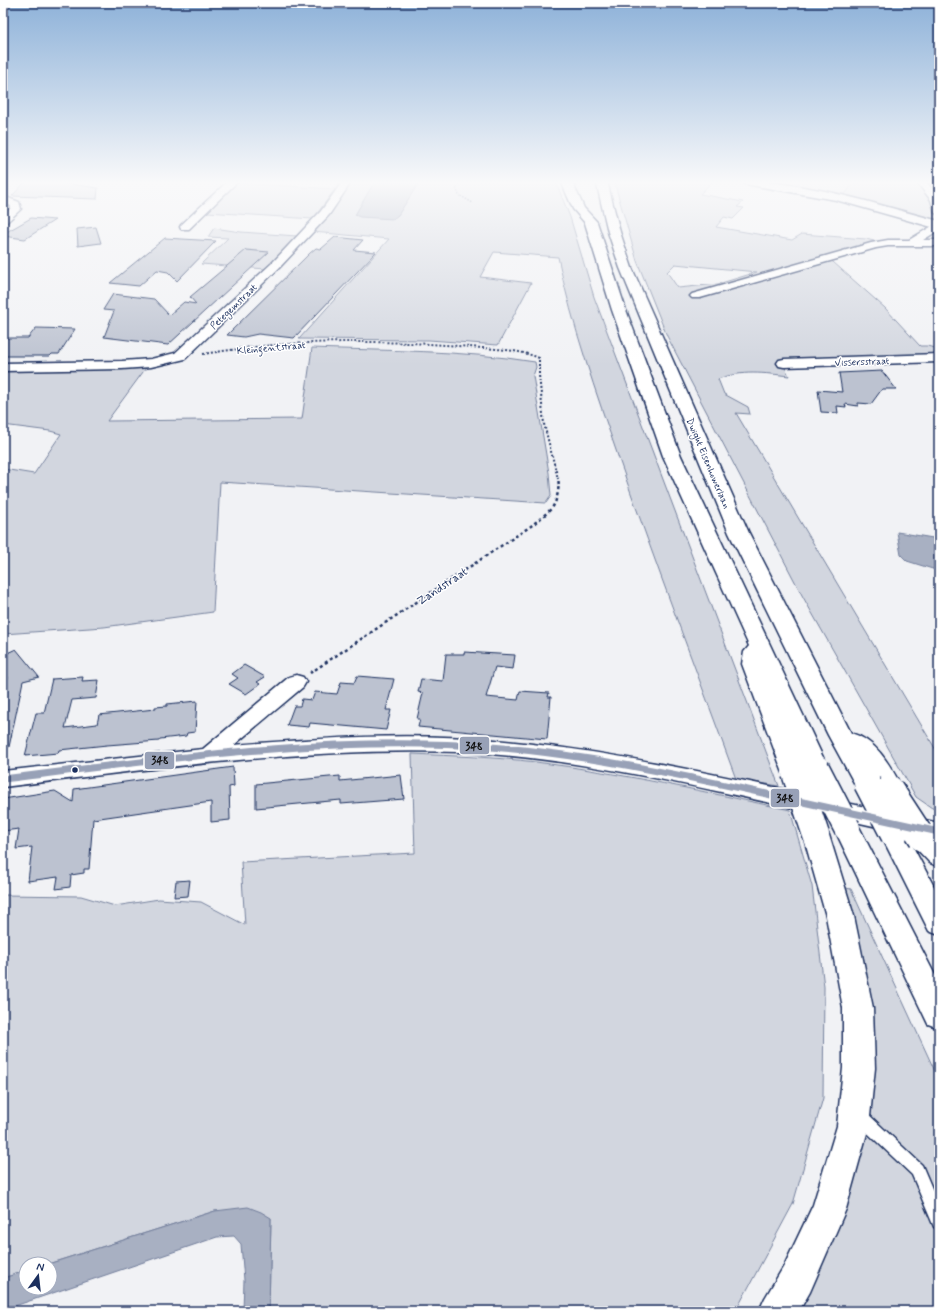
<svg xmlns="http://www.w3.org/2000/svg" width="942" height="1314" viewBox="0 0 942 1314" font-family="Mynerve,sans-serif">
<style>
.built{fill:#e1e4ea}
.green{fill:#d2d6df;stroke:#76829e;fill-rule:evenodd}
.water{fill:#a8b0c2;stroke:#707c9a}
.building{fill:#bcc2d0;stroke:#1b2f5e}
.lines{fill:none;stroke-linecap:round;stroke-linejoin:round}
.service-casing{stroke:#1b2f5e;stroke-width:3}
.minor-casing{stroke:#1b2f5e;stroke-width:3}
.tertiary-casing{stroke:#1b2f5e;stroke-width:3}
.motorway-casing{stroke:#1b2f5e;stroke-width:3}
.path-far2{stroke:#1b2f5e;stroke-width:1.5;stroke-dasharray:1.5 1.5;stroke-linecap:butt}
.path-far1{stroke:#1b2f5e;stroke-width:2;stroke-dasharray:2 2;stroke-linecap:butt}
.path{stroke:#1b2f5e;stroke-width:2.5;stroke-dasharray:3 3;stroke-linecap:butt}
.service{fill:#fff;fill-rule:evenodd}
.minor{fill:#fff;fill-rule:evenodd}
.tertiary{fill:#fff;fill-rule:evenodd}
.motorway{fill:#fff;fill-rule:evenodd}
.motorway-bridge-casing{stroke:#1b2f5e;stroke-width:29;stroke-linecap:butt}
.motorway-bridge{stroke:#fff;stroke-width:26}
.bus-1-casing{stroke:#fff;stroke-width:10}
.bus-1{stroke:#98a1b7;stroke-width:7}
.bus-dot{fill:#1b2f5e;stroke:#fff;stroke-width:1.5}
.labels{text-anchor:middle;stroke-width:3;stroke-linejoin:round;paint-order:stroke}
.far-street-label{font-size:10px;fill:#1b2f5e;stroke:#fff}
.street-label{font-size:12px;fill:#1b2f5e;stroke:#fff}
.line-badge{stroke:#fff;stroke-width:1.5}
.pale-badge-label{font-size:11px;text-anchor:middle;font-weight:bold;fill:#111}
</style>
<rect width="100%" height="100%" fill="#f1f2f5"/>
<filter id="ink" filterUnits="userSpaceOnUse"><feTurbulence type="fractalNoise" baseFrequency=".025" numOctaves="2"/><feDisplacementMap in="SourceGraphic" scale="8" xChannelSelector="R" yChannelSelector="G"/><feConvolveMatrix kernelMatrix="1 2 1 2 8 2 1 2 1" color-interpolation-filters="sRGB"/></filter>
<g filter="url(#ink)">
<path class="built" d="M 757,181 L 862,181 L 860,183 L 852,184 L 847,192 L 842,196 Z"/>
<path class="green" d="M 353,181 L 375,181 L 355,215 L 398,215 L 420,181 L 554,181 L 557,185 L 570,217 L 594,297 L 779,786 L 736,779 C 697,672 656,566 619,459 C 596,392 572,326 558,257 L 494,252 L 480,277 L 531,283 L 498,345 L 429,340 L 299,339 L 389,239 L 313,232 Z
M 614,181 L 713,181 L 700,194 L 743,202 L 737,207 L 744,208 L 733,219 L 724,217 L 716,227 L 792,240 L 802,234 L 866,239 L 874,241 L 874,242 L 823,257 L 833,262 L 885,308 L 920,346 L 927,346 L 939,349 L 939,356 L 782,361 L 789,376 C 764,373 742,370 718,379 L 724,394 L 748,407 L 750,414 L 736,413 L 939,755 L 939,809 L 932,808 L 916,797 L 803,597 L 667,336 L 637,261 ZM 675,264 L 757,272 L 718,284 L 678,288 L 667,272 Z
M 862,181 L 916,181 C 926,193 937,204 937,219 L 935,220 L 842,196 L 847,192 L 852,184 L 860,183 Z
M 238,183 L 335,189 L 313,219 L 207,212 Z
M 214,228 L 241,232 L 297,236 L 266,269 L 201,264 L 228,238 L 208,237 Z
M 312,348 C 387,351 461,350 535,362 L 536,367 L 533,376 L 549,473 L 551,496 L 546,503 L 220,482 L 213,612 L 104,627 L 3,634 L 3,469 L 34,474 L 61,434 L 50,431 L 3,425 L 3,370 L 146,368 L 107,421 L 302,419 Z
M 412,754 C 454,756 495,757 536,762 C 621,773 706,792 790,810 L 812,886 L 824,987 L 823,1098 L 793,1204 L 740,1303 L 733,1311 L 269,1311 L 271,1218 L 215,1211 L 48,1264 L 26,1264 L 26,1271 L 3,1278 L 3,895 L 81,896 L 115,906 L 159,899 L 201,902 L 245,925 L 241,862 L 415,853 Z
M 846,888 L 851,889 L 939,1080 L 939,1311 L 798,1311 L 811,1290 L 835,1233 L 871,1011 L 864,960 Z"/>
<path class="water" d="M 375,181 L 420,181 L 398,215 L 393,219 L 360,217 L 355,215 Z
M 897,532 L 939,539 L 939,571 L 907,561 L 901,555 Z
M 248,1207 L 261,1212 L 271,1218 L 269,1311 L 243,1311 L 244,1280 L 241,1244 L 234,1236 L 217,1237 L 3,1310 L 3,1278 L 26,1271 L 26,1288 L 50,1288 L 50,1264 L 48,1264 L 215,1211 Z"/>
<path class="building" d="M 26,181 L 50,181 L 98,188 L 97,199 L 12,196 Z
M 31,218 L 55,220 L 25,239 L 3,236 L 3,234 Z
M 96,227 L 101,243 L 78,246 L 77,229 Z
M 335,237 L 363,240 L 354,250 L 376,252 L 294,338 L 258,334 L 244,337 L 227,335 L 310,253 L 316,248 L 321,249 Z
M 165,238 L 216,241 L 177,281 L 168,272 L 157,270 L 139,286 L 110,283 Z
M 246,250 L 269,252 L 168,345 L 104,337 L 114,311 L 103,310 L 113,294 L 154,299 L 169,315 L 184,302 L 196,304 L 190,297 Z
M 36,328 L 75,329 L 59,354 L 52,354 L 50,356 L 3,356 L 3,338 L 28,338 Z
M 882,371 L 896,389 L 882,389 L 871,404 L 858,403 L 858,406 L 845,404 L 846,407 L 837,406 L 838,413 L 821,412 L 818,390 L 842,392 L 839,373 Z
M 16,649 L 39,677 L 23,681 L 9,747 L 3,746 L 3,697 L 8,677 L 3,672 L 3,655 Z
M 464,652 L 515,655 L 513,669 L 495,667 L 486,697 L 518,700 L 520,691 L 549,693 L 548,697 L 551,697 L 547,739 L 418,727 L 420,719 L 417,719 L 423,693 L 418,692 L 421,679 L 443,681 L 446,654 L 464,654 Z
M 244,665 L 265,677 L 257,682 L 260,684 L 246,694 L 229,684 L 238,678 L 232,674 Z
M 357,676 L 394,679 L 386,710 L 391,710 L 386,730 L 310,723 L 309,727 L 287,725 L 294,706 L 300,706 L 302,699 L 312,700 L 315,692 L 337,694 L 341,682 L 354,683 Z
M 83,677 L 82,681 L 99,680 L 96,698 L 72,700 L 65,728 L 97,724 L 99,715 L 155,709 L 155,707 L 167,706 L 167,704 L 197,701 L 195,732 L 187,733 L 186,736 L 160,739 L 159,741 L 107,745 L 59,750 L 58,753 L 25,756 L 36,713 L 44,713 L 52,679 Z
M 233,767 L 234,786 L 229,787 L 230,820 L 211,822 L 211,802 L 93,819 L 89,869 L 84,869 L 84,873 L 71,875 L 70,887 L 56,889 L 58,877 L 28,881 L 32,847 L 16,849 L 19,829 L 3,831 L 3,799 L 55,791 L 73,802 L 74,789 Z
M 401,775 L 404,799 L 341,804 L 341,800 L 256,808 L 256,784 L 340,776 L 340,781 Z
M 190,880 L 188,896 L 174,897 L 176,881 Z"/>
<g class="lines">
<defs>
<path id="service" d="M 861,1110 L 866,1112 L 922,1165 L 939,1205 L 939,1229 L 934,1227 L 912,1175 L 856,1122 L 854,1117 L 856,1112 Z"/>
<path id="minor" d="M 228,181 L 238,181 L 189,229 L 181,229 L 180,227 L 181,225 Z
M 343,181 L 352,181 L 329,215 L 280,267 L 185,359 L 151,367 L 122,369 L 3,371 L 3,363 L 122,361 L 151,359 L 175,353 L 272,263 L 321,211 Z
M 916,181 L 925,181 L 939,196 L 939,214 L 935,213 L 931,200 Z
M 3,196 L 19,202 L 21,209 L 7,222 L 3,223 L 3,215 L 11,208 L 11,206 L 3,202 Z
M 939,222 L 939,230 L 923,240 L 939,240 L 939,246 L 888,246 L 876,248 L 700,298 L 692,298 L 690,296 L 692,294 L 871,243 L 888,240 L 909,240 Z
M 939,354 L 939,362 L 784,367 L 779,366 L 777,363 L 779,360 L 784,359 Z
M 296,675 L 303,677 L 306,682 L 303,687 L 234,745 C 321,738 408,732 495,740 C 586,748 675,766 764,785 C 822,798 881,810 939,823 L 939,841 C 866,824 794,808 721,792 C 634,773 546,756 458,752 C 305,747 154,769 3,787 L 3,771 L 203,749 L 289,677 Z"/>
<path id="tertiary" d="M 740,181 C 808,181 874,204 939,221 L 939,229 L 836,200 L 745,184 Z"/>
<path id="motorway" d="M 561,181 L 572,181 L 584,208 L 597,222 L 626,310 L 681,456 L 828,768 L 825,774 L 816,777 L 807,774 L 804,779 L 795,782 L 786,779 L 783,773 L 742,664 L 744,652 L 749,646 L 663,456 L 612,310 L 585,223 L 573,209 Z
M 596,181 L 607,181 L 620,232 L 632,268 L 749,533 L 851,733 C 878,741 890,766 903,789 L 899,796 L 890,798 L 881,796 L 877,788 L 867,792 L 858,790 L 828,735 L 729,533 L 620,268 L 608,232 Z
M 847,818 L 856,821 L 939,983 L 939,1028 L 928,1024 L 834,828 L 838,821 Z
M 816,825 L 825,828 L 829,835 L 854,916 L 873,1008 L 875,1068 L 869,1126 L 846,1209 L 810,1292 L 799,1311 L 759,1311 L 765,1298 L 784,1266 L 813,1205 L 837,1126 L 843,1068 L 843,1008 L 826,916 L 803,835 L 807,828 Z
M 894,825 L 903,828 L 939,896 L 939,935 L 929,931 L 881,835 L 885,828 Z
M 922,828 L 931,831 L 939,839 L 939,867 L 930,863 L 913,845 L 909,838 L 913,831 Z"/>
</defs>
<use href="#service" class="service-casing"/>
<use href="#minor" class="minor-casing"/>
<use href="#tertiary" class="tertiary-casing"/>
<use href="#motorway" class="motorway-casing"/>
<path class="path-far2" d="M 461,181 L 456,188 L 459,195 L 473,203"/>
<path class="path-far1" d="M 203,354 C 223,351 243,348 263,346 C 329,340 405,341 470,347 C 493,349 518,349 539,358 L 539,375 L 544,424 L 558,479"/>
<path class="path" d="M 310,673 L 531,526 C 537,521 545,515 551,509 C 557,503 560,486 558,478"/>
<use href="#service" class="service"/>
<use href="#minor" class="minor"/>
<use href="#tertiary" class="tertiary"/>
<use href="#motorway" class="motorway"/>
<defs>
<path id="motorway-bridge" d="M 816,768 L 847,828
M 795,773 L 816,835
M 867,783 L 894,835
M 890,789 L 922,838"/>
</defs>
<use href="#motorway-bridge" class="motorway-bridge-casing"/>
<use href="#motorway-bridge" class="motorway-bridge"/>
<defs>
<path id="bus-1" d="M 3,779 C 164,759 328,735 491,747 C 560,752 629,765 697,779 C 778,796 859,814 939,832"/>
</defs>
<use href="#bus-1" class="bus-1-casing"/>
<use href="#bus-1" class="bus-1"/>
</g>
</g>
<linearGradient id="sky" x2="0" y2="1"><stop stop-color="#8eb2d9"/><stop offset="0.5" stop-color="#f9f9fa"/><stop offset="1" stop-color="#f9f9fa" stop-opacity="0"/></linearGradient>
<rect width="942" height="365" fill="url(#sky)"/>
<circle class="bus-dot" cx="75" cy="770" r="3.5"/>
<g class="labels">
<g class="far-street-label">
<text transform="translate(233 306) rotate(-44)" y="4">Petegemstraat</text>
<text transform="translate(271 347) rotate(-5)" y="4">Kleingentstraat</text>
<text transform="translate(862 361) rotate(-2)" y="4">Vissersstraat</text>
<text transform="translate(709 463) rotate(67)" y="4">Dwight Eisenhowerlaan</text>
</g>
<g class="street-label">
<text transform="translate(442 586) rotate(-34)" y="4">Zandstraat</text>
</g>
</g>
<g class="line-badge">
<rect x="459" y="736" width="31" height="19" rx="4" fill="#98a1b7"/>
<rect x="144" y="751" width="31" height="19" rx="4" fill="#98a1b7"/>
<rect x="770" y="788" width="30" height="20" rx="4" fill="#98a1b7"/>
</g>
<g class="pale-badge-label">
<text x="474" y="750">348</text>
<text x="160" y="764">348</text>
<text x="785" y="802">348</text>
</g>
<rect width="942" height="1314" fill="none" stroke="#fff" stroke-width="16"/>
<rect x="8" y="8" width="926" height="1298" fill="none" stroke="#1b2f5e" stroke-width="1.5" filter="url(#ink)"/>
<g transform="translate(38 1276) rotate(15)"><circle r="19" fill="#ffffff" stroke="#a4acbf"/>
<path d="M0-3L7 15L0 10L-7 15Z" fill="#1b2f5e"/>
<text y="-6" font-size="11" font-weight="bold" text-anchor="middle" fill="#1b2f5e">N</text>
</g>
</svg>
